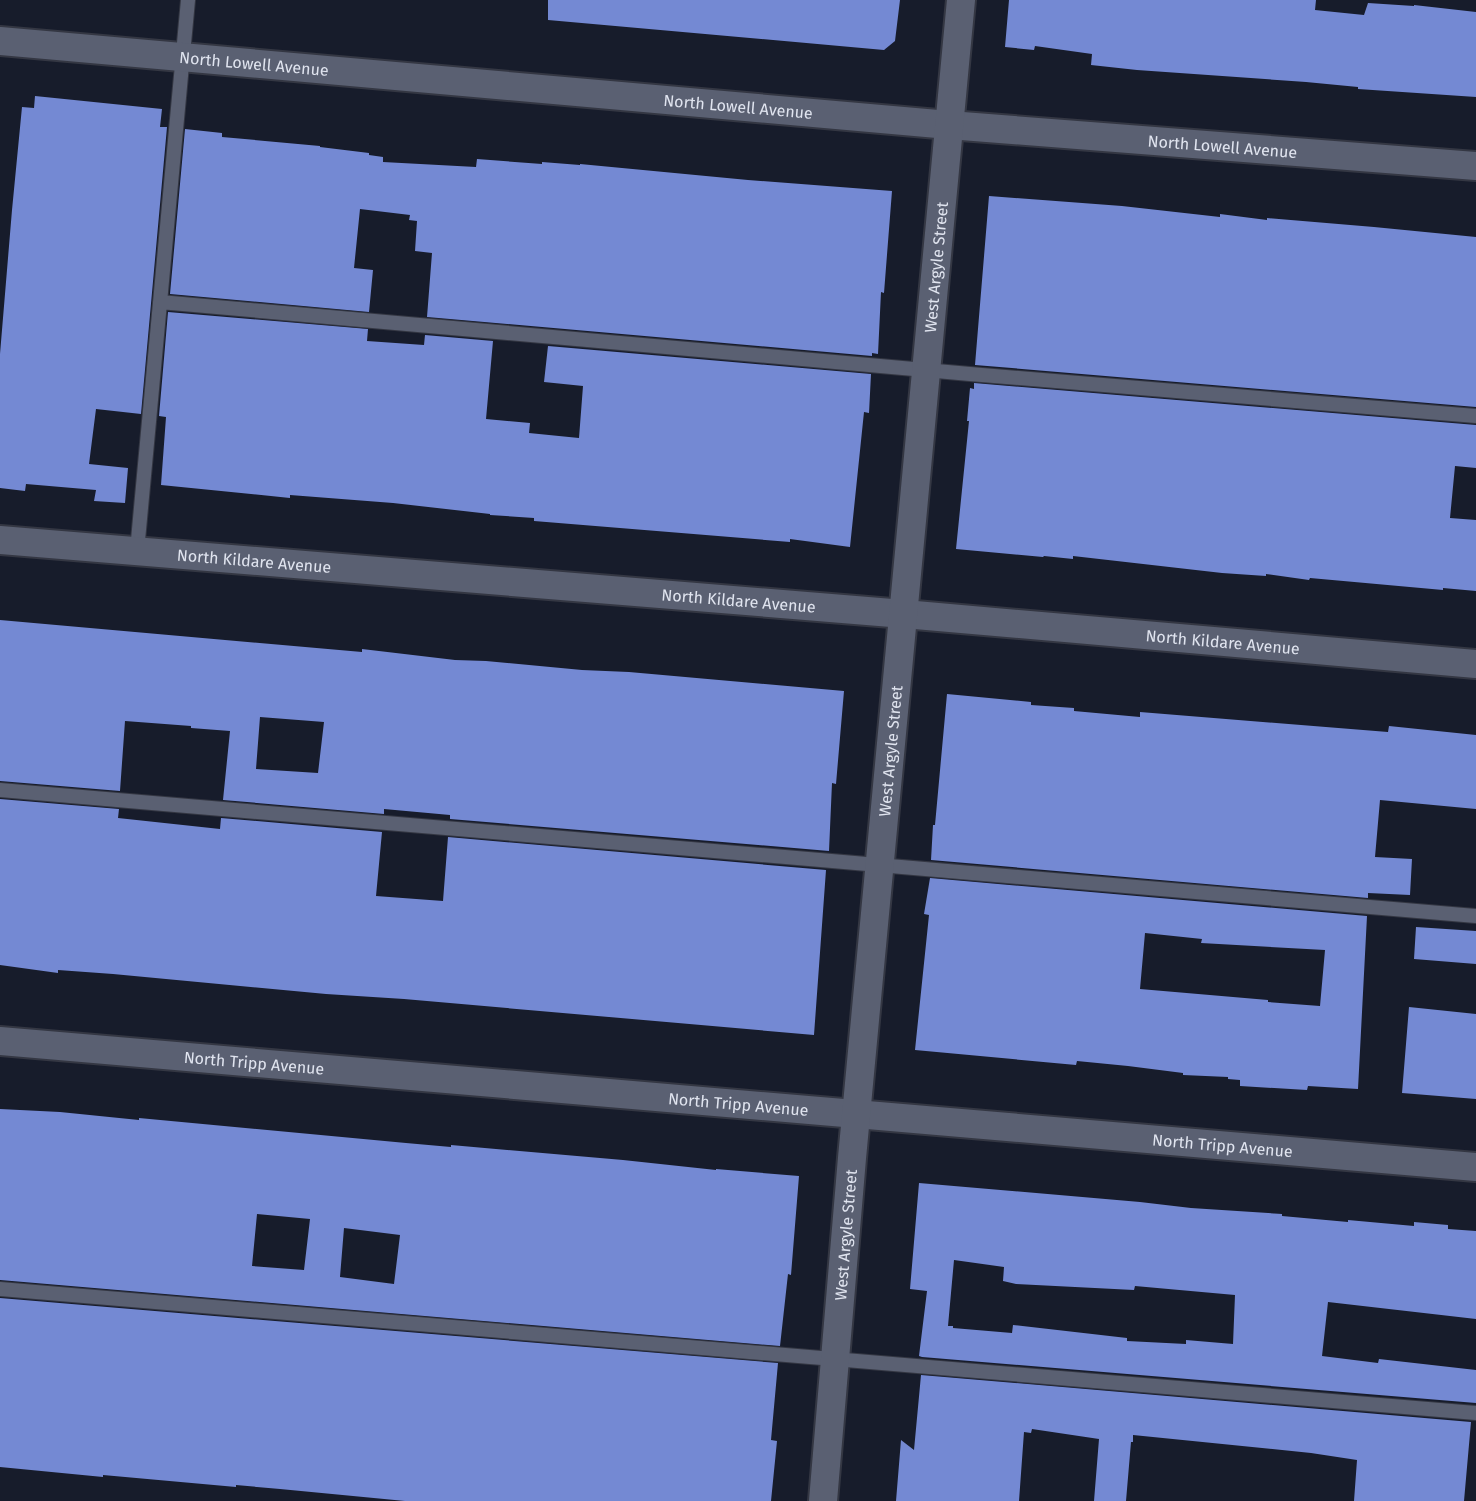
<svg xmlns="http://www.w3.org/2000/svg" width="1476" height="1501" viewBox="0 0 1476 1501" font-family="'Fira Sans',sans-serif">
<style>
.building{fill:#7489d3;fill-rule:evenodd}
.lines{fill:none;stroke-linecap:round;stroke-linejoin:round}
.service-casing{stroke:#343743;stroke-width:16}
.minor-casing{stroke:#343743;stroke-width:32}
.service{stroke:#5a6072;stroke-width:14}
.minor{stroke:#5a6072;stroke-width:28}
.labels{text-anchor:middle;stroke-width:6;stroke-linejoin:round;paint-order:stroke}
.street-label{font-size:16px;fill:#e0e4ef;stroke:#171c2b}
</style>
<rect width="100%" height="100%" fill="#171c2b"/>
<path class="building" d="M 548,0 L 900,0 L 895,41 L 884,50 L 548,20 Z
M 1009,0 L 1316,0 L 1315,10 L 1364,15 L 1368,3 L 1414,6 L 1414,5 L 1476,12 L 1476,97 L 1358,89 L 1358,87 L 1306,82 L 1137,70 L 1091,65 L 1092,54 L 1035,46 L 1034,50 L 1005,47 Z
M 35,96 L 162,109 L 160,127 L 167,127 L 141,414 L 96,409 L 89,464 L 128,468 L 125,503 L 94,501 L 96,490 L 26,484 L 25,491 L 0,488 L 0,354 L 12,210 L 22,107 L 34,108 Z
M 185,129 L 222,133 L 222,137 L 320,146 L 320,147 L 369,153 L 369,155 L 383,157 L 383,162 L 476,167 L 477,159 L 542,164 L 542,162 L 580,165 L 580,164 L 748,180 L 892,191 L 884,293 L 881,292 L 878,354 L 872,353 L 872,356 L 427,317 L 432,253 L 415,251 L 417,221 L 409,220 L 410,215 L 360,209 L 354,268 L 373,270 L 369,312 L 170,294 Z
M 989,196 L 1122,206 L 1220,217 L 1220,214 L 1267,220 L 1267,218 L 1374,227 L 1476,237 L 1476,407 L 975,365 Z
M 168,312 L 368,329 L 367,341 L 424,345 L 425,335 L 493,341 L 486,419 L 530,423 L 529,433 L 579,438 L 583,386 L 544,382 L 548,346 L 871,374 L 869,413 L 864,412 L 850,547 L 790,539 L 790,542 L 534,521 L 534,518 L 490,515 L 490,514 L 393,503 L 290,495 L 290,498 L 161,485 L 166,417 L 159,416 Z
M 974,383 L 1476,425 L 1476,468 L 1455,466 L 1450,518 L 1476,520 L 1476,591 L 1443,588 L 1443,590 L 1310,578 L 1309,580 L 1266,574 L 1266,576 L 1222,573 L 1073,556 L 1073,559 L 1044,556 L 1043,557 L 956,549 L 969,421 L 967,421 L 970,388 L 974,389 Z
M 0,620 L 362,652 L 362,649 L 455,660 L 486,661 L 582,670 L 629,672 L 844,691 L 836,784 L 832,783 L 829,851 L 450,819 L 450,815 L 384,809 L 384,814 L 223,800 L 230,731 L 191,728 L 191,726 L 125,721 L 120,791 L 0,781 ZM 260,717 L 324,722 L 318,773 L 256,769 Z
M 947,694 L 1031,702 L 1031,705 L 1074,708 L 1074,711 L 1140,717 L 1140,712 L 1388,732 L 1389,726 L 1476,735 L 1476,809 L 1380,800 L 1375,857 L 1412,859 L 1410,895 L 1368,893 L 1368,898 L 931,860 L 933,825 L 935,825 Z
M 0,799 L 119,809 L 118,818 L 220,829 L 221,818 L 382,832 L 376,896 L 443,901 L 448,837 L 826,870 L 814,1035 L 404,999 L 326,994 L 113,974 L 58,970 L 58,973 L 0,965 Z
M 930,878 L 1367,916 L 1358,1089 L 1308,1086 L 1307,1090 L 1240,1086 L 1240,1080 L 1228,1079 L 1228,1077 L 1183,1075 L 1183,1073 L 1128,1066 L 1077,1061 L 1076,1065 L 915,1050 L 929,915 L 924,914 ZM 1145,933 L 1202,939 L 1201,943 L 1325,950 L 1320,1006 L 1268,1002 L 1268,1000 L 1140,989 Z
M 1416,927 L 1476,931 L 1476,964 L 1414,959 Z
M 1409,1007 L 1476,1014 L 1476,1099 L 1402,1093 Z
M 0,1109 L 60,1112 L 139,1120 L 139,1118 L 406,1143 L 451,1147 L 451,1145 L 623,1160 L 716,1170 L 716,1169 L 799,1176 L 791,1275 L 788,1274 L 780,1346 L 0,1280 ZM 257,1214 L 310,1219 L 304,1270 L 252,1266 ZM 344,1228 L 400,1235 L 394,1284 L 340,1277 Z
M 919,1183 L 1140,1202 L 1191,1208 L 1282,1214 L 1282,1216 L 1348,1222 L 1348,1220 L 1414,1226 L 1414,1222 L 1448,1225 L 1448,1229 L 1476,1231 L 1476,1319 L 1328,1302 L 1322,1356 L 1378,1363 L 1379,1359 L 1476,1370 L 1476,1403 L 922,1357 L 919,1356 L 927,1291 L 910,1289 ZM 954,1260 L 1004,1267 L 1003,1281 L 1016,1284 L 1134,1290 L 1135,1286 L 1235,1295 L 1233,1344 L 1186,1340 L 1186,1344 L 1127,1341 L 1127,1338 L 1013,1325 L 1012,1333 L 953,1328 L 953,1326 L 948,1326 Z
M 0,1298 L 778,1363 L 771,1440 L 777,1441 L 771,1501 L 405,1501 L 280,1489 L 236,1485 L 236,1487 L 103,1475 L 103,1477 L 0,1467 Z
M 921,1375 L 1471,1422 L 1464,1501 L 1354,1501 L 1357,1460 L 1311,1453 L 1133,1435 L 1133,1442 L 1131,1442 L 1126,1501 L 1094,1501 L 1099,1439 L 1032,1429 L 1031,1433 L 1024,1432 L 1019,1501 L 896,1501 L 901,1440 L 914,1450 Z"/>
<g class="lines">
<defs>
<path id="service" d="M 160,302 L 970,374 L 1476,416
M 137,551 L 188,0
M 0,790 L 1476,916
M 0,1289 L 1476,1413"/>
<g id="minor">
<path id="s1" d="M 0,41 L 949,125 L 1476,166"/>
<path id="s2" d="M 0,540 L 904,614 L 1476,664"/>
<path id="s3" d="M 0,1041 L 1476,1167"/>
<path id="s4" d="M 823,1501 L 852,1158 L 961,0"/>
</g>
</defs>
<use href="#service" class="service-casing"/>
<use href="#minor" class="minor-casing"/>
<use href="#service" class="service"/>
<use href="#minor" class="minor"/>
</g>
<g class="labels">
<g class="street-label">
<text dy="6" stroke="none"><textPath href="#s1" startOffset="255">North Lowell Avenue</textPath></text>
<text dy="6" stroke="none"><textPath href="#s1" startOffset="741">North Lowell Avenue</textPath></text>
<text dy="6" stroke="none"><textPath href="#s1" startOffset="1227">North Lowell Avenue</textPath></text>
<text dy="6" stroke="none"><textPath href="#s4" startOffset="1239">West Argyle Street</textPath></text>
<text dy="6" stroke="none"><textPath href="#s2" startOffset="255">North Kildare Avenue</textPath></text>
<text dy="6" stroke="none"><textPath href="#s2" startOffset="741">North Kildare Avenue</textPath></text>
<text dy="6" stroke="none"><textPath href="#s2" startOffset="1227">North Kildare Avenue</textPath></text>
<text dy="6" stroke="none"><textPath href="#s4" startOffset="753">West Argyle Street</textPath></text>
<text dy="6" stroke="none"><textPath href="#s3" startOffset="255">North Tripp Avenue</textPath></text>
<text dy="6" stroke="none"><textPath href="#s3" startOffset="741">North Tripp Avenue</textPath></text>
<text dy="6" stroke="none"><textPath href="#s3" startOffset="1227">North Tripp Avenue</textPath></text>
<text dy="6" stroke="none"><textPath href="#s4" startOffset="267">West Argyle Street</textPath></text>
</g>
</g>
</svg>
